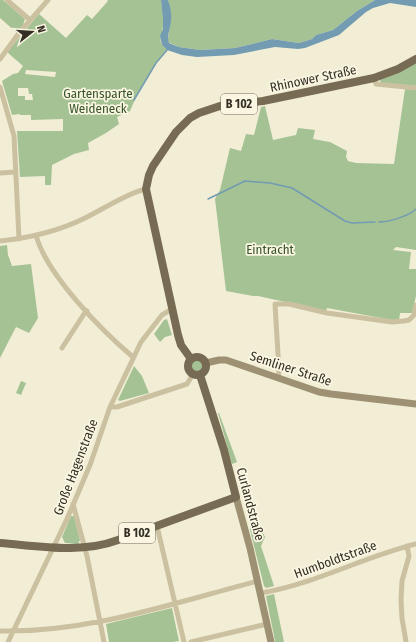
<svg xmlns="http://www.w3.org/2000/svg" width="416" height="642" viewBox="0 0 416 642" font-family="'Fira Sans Condensed',sans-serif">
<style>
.green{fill:#a5c295;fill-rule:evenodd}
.water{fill:#739bb1}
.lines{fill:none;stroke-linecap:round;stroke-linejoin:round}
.stream{stroke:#739bb1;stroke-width:1.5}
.street{stroke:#cbc1a1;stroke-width:5}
.secondary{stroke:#9e9073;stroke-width:7}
.primary{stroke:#786b54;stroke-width:8}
.labels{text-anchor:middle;stroke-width:3.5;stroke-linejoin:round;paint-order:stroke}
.shield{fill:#faf6e2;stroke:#6f6a5d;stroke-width:1}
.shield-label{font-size:12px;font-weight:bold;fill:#342e24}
.street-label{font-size:13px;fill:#342e24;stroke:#faf6e2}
.park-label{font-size:13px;fill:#365427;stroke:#faf6e2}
</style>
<rect width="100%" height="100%" fill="#f2eed6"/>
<path class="green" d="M 0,0 L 3,0 L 25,19 L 23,25 L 17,33 L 0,18 Z
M 107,0 L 161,0 C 162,9 164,18 163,26 C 162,38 156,40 167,50 L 156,63 L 136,97 L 130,111 L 117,117 L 119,124 L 106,133 L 88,143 L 89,150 L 74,154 L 52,165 L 51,185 L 45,185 L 45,176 L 20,177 L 17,131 L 63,131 L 63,119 L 31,120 L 31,115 L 20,115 L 20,114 L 12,115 L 2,81 L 13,74 L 18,73 L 23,66 L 7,52 L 39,14 L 66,38 L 87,15 L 92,19 L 108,1 ZM 26,70 L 56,72 L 55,77 L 25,74 ZM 18,88 L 28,88 L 29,94 L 32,94 L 33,100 L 25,100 L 25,96 L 18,96 Z
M 168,0 L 375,0 L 357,11 L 333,30 L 316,35 L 312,39 L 299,43 L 272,39 L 235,48 L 200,50 L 179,47 L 168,42 L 168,38 L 171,17 Z
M 416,62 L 416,87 L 381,83 L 380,80 L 396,73 Z
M 405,89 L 416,90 L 416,250 L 396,247 L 393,250 L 411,252 L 409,269 L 416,269 L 416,296 L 412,313 L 400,313 L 399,321 L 392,320 L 327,308 L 326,311 L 258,296 L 253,296 L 226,291 L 215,199 L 220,190 L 230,148 L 241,151 L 246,134 L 254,135 L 261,107 L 265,106 L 273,140 L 296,135 L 298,128 L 315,130 L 313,139 L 330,142 L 347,151 L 346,157 L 348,161 L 356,163 L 394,164 Z
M 7,245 L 8,255 L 12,266 L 31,264 L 38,318 L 29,333 L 16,327 L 0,358 L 0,246 Z
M 167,319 L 172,335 L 165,337 L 160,342 L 154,334 L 164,320 Z
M191 366a6 6 0 1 1 12 0a6 6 0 1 1-12 0Z
M 134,366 L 142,376 L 149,393 L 120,401 L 118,400 Z
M 21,381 L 26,383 L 21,395 L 16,393 Z
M 218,413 L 219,413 L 237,462 L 232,464 Z
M 71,516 L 74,516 L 80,540 L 78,544 L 65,543 L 62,537 Z
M 258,523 L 265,537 L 261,546 L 274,586 L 266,588 L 264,586 L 250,530 L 251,526 Z
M 274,594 L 284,642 L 275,642 L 274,636 L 266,596 Z
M 172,608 L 179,641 L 173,642 L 109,642 L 106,624 Z"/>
<path class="water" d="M 161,0 L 168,0 C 170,6 172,13 171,20 C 171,28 166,36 169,43 L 179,47 L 200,50 L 235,48 L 272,39 L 299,43 L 312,39 L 316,35 L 333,30 L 357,11 L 375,0 L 416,0 L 416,7 L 390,3 L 373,8 L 366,12 L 339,35 L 305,48 L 298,49 L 275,47 L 234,55 L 197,57 L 182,55 L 167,50 L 162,45 L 160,36 L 163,29 L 163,19 Z"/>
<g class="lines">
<path class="stream" d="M 134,100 L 156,63 L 168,49
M 208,199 L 245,181 L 270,183 L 292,188 L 345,221 L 352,223 L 375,222
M 379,222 C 389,222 409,216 416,209"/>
<path class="street" d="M 7,0 L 30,20
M 0,59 L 19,33 L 48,0
M 374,78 L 376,84 L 416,88
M 0,87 L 14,136 L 19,239
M 0,173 L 16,172
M 36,235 C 46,274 102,331 133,357
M 0,241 C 29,238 59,231 85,218 C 102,210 129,192 146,189
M 62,348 L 84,314 L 87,311
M 278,378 L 279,371 L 275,304 L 289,304 L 327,313 L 392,322 L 404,321 L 409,320 L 414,315 L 416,305
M 110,407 L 117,407 L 187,384 L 193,374
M 73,504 L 87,556 L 104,642
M 157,526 L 184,642
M 261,593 C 315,584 363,557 416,544
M 0,631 C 89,633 173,603 258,581
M 8,642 L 67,519 L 90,465 L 110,407 L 141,342 L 162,315 L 172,309
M 191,642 L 267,624
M 406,642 L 402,618 L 401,600 L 402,581 L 409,556 L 407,546"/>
<path class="secondary" d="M 206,363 L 219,360 L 226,360 L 319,392 L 331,394 L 416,404
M 236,497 L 250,548 L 271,642"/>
<path class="primary" d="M188 366a9 9 0 1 1 18 0a9 9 0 1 1-18 0Z
M 191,359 L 181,345 L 178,335 L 146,189 L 149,175 L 153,166 L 176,132 L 190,118 L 199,113 L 220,106 L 263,101 L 374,78 L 398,69 L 416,59
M 0,543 C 39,546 81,554 118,540 L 236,497 L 224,450 L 200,375"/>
</g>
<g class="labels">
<g class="shield">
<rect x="221" y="94" width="36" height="20" rx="3"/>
<rect x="119" y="523" width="36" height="20" rx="3"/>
</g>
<g class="shield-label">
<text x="239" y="108">B 102</text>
<text x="137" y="537">B 102</text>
</g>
<g class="street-label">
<text transform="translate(313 78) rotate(-12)" y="5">Rhinower Straße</text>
<text transform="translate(291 368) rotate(18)" y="5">Semliner Straße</text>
<text transform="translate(75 467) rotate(-69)" y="5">Große Hagenstraße</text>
<text transform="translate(251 504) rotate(75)" y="5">Curlandstraße</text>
<text transform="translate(335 559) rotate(-20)" y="5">Humboldtstraße</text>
</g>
<g class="park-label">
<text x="98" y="98">Gartensparte<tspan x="98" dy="15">Weideneck</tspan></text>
<text x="270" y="254">Eintracht</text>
</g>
</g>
<g transform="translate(32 32) rotate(73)" stroke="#faf6e2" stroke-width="3" paint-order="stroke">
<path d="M0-3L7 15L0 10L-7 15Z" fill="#342e24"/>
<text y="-6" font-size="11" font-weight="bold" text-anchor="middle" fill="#342e24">N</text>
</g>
</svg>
